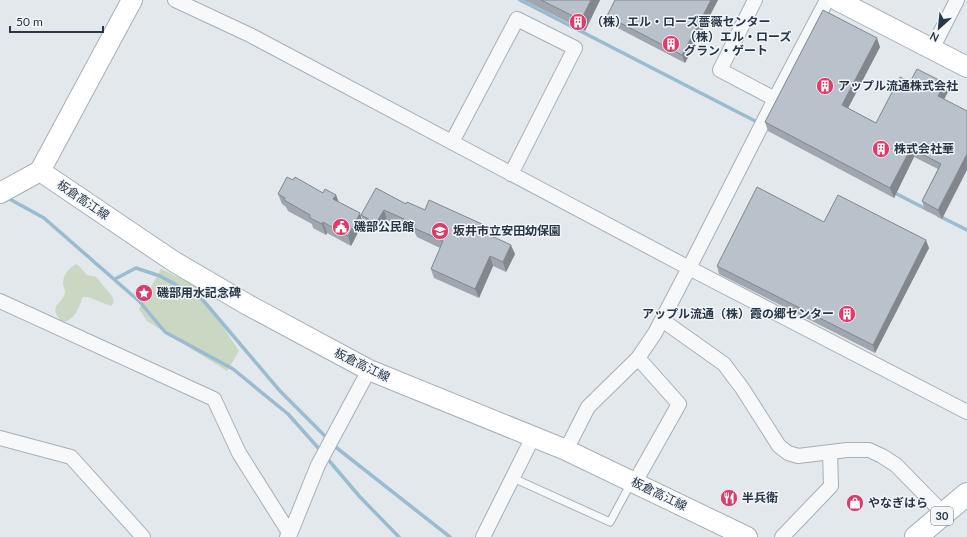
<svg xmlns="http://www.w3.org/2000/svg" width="967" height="537" viewBox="0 0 967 537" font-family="Lato,'Noto Sans JP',sans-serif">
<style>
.green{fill:#cad7c3}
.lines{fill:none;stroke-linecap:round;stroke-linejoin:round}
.stream{stroke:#9abbd0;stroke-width:3.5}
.lane-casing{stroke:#a7afb7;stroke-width:9}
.street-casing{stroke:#a7afb7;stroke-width:16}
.secondary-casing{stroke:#a7afb7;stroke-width:22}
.primary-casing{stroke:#a0aeb9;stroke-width:24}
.lane{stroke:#f6f8fa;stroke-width:7}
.street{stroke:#f6f8fa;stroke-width:14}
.secondary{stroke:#fff;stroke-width:20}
.primary{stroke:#fff;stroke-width:22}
.wall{fill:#9fa6af}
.shaded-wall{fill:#82878e}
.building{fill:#b9c1cb;stroke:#82878e}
.labels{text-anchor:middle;stroke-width:3;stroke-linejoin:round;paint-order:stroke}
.shield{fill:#f3f6f9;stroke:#65707c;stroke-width:1}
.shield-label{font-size:11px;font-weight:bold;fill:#283747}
.poi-label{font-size:12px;font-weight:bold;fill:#283747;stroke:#f3f6f9;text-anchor:start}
.street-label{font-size:12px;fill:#283747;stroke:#f3f6f9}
</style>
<rect width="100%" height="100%" fill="#e3e8ec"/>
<path class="green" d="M 77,264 L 87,275 L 96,277 L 112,296 L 114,302 L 111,306 L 88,297 L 83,297 C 78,308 76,320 62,322 C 46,304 63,306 65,292 C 65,289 63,286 63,283 C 63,275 70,266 77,264 Z
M 161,269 L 196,286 L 239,351 L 227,371 L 147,321 L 139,309 Z"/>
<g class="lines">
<path class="stream" d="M 520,0 L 759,123
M 893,192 L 928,210
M 6,197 L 44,218 L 140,302 L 165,332 L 233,369 L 288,414 L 321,451
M 939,216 L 967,230
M 115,279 L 136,268 L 160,276 L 202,299 L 280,391 L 329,440
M 333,445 L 450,537
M 326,457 L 360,497 L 399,537"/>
<defs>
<path id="lane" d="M 513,478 L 610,522 L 631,483"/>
<path id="street" d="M 175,0 L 250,35 L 689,268 L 967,412
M 755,0 L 720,70 L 775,99
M 932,49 L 957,0
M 452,142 L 517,19 L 575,48 L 511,174
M 0,301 L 214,399 L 239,453 L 290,534
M 662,320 L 724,364 L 742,388 L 779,446 L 788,453 L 798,456 L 847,450 L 869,450 L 882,456 L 896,465 L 944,514
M 0,438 L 71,457 L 143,537
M 566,450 L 588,407 L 638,358 L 655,333 L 689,268 L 775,99 L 827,0
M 635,482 L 679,404 L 638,358
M 287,537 L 290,534 L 318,465 L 369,370
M 483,537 L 533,437
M 782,537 L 831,486 L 830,452"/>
<path id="secondary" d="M 837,0 L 967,67
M 40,171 L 173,261 L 248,305 L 369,370 L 566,450 L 747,537
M 40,171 L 132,0
M 0,193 L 40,171"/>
<path id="primary" d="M 916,537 L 967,494"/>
</defs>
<use href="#lane" class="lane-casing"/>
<use href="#street" class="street-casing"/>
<use href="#secondary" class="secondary-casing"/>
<use href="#primary" class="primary-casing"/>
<use href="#lane" class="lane"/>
<use href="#street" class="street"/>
<use href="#secondary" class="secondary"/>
<use href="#primary" class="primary"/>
</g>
<path class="wall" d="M 524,0 L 600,0 L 585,31 Z
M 718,0 L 685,63 L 610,24 L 607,16 Z
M 880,47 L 848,108 L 876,123 L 910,82 L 948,92 L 944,99 L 942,219 L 925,210 L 922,201 L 938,169 L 914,157 L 894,198 L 768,131 L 765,122 Z
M 293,180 L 323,193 L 336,195 L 338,202 L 363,223 L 351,246 L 327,233 L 326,235 L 313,228 L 312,224 L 288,211 L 286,207 L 282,204 L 278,194 Z
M 406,204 L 425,210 L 486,233 L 515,254 L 506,272 L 493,266 L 479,298 L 434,278 L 431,269 L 440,248 L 417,237 L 415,233 L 387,220 L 380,233 L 365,224 L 361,215 Z
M 824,222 L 929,248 L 875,353 L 719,274 L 717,266 Z"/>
<path class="shaded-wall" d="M 591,0 L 600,0 L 585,31 L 581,20 Z
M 711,0 L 718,0 L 685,63 L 682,55 Z
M 877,38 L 880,47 L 845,114 L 842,105 Z
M 945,83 L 948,92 L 941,105 L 938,96 Z
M 911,148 L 914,157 L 894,198 L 890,188 Z
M 967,154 L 967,170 L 942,219 L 938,210 Z
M 336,195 L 340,205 L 333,199 Z
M 384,210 L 387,220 L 380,233 L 376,223 Z
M 360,213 L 363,223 L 351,246 L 348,236 Z
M 323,222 L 327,233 L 326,235 L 322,224 Z
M 484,225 L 487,235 L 481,231 Z
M 926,240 L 929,248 L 875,353 L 873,345 Z
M 511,245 L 515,254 L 506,272 L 503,262 Z
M 490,256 L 493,266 L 479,298 L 475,289 Z"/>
<path class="building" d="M 541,0 L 591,0 L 581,20 Z
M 615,0 L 711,0 L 682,55 L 607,16 Z
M 823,10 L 877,38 L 842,105 L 876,123 L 900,77 L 910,82 L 917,69 L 945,83 L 938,96 L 967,111 L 967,154 L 938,210 L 922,201 L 941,164 L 911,148 L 890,188 L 765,122 Z
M 287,177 L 293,180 L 295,177 L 323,193 L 325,189 L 336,195 L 333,199 L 360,213 L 348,236 L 323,222 L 322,224 L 310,218 L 310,215 L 284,200 L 285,198 L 278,194 Z
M 757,187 L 824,222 L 838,195 L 926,240 L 873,345 L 717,266 Z
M 376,188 L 406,204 L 407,202 L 425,210 L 429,200 L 484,225 L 481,231 L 511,245 L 503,262 L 490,256 L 475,289 L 431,269 L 443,241 L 414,228 L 415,224 L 384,210 L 376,223 L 361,215 Z"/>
<defs>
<symbol id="building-disc" viewBox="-11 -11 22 22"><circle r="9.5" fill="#dd3c68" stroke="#f3f6f9"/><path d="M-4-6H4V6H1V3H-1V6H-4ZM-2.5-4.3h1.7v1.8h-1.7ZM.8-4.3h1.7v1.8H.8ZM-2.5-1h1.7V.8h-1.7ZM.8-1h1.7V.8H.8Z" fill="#fff"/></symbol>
<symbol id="civic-disc" viewBox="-11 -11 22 22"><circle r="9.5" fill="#dd3c68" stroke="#f3f6f9"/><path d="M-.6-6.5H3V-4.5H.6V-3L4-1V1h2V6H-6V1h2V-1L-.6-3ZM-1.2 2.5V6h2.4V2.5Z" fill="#fff"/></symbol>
<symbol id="school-disc" viewBox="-11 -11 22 22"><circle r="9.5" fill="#dd3c68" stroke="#f3f6f9"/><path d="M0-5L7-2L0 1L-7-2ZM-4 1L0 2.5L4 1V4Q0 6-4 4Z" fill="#fff"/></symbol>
<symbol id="sight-disc" viewBox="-11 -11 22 22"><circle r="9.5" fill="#dd3c68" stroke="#f3f6f9"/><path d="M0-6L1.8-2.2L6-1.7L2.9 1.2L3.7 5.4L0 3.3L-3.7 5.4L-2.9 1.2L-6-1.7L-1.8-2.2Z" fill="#fff"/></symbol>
<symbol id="restaurant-disc" viewBox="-11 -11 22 22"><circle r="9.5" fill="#dd3c68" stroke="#f3f6f9"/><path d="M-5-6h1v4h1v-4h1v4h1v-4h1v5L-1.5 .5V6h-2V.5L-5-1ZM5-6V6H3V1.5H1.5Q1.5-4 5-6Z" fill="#fff"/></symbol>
<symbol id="shop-disc" viewBox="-11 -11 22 22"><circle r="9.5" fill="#dd3c68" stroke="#f3f6f9"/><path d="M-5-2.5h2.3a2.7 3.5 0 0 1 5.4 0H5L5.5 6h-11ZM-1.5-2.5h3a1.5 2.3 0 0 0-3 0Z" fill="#fff"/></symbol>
</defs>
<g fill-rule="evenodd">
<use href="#building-disc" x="568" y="12" width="20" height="20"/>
<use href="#building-disc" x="661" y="34" width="20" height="20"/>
<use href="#building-disc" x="815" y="76" width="20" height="20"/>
<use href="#building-disc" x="871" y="139" width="20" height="20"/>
<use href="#civic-disc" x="331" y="217" width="20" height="20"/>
<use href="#school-disc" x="430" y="221" width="20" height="20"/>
<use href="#sight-disc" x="134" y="283" width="20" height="20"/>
<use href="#building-disc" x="837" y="304" width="20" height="20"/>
<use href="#restaurant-disc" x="719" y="488" width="20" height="20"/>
<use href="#shop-disc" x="845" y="493" width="20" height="20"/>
</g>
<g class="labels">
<rect class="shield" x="931" y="507" width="22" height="18" rx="3"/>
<g class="shield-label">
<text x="942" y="520">30</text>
</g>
<g class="poi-label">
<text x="591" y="26">（株）エル・ローズ薔薇センター</text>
<text x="684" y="41">（株）エル・ローズ<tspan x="684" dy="14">グラン・ゲート</tspan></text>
<text x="838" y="90">アップル流通株式会社</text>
<text x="894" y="153">株式会社華</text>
<text x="354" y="231">磯部公民館</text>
<text x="453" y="235">坂井市立安田幼保園</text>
<text x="157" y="297">磯部用水記念碑</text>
<text x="834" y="318" text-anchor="end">アップル流通（株）霞の郷センター</text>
<text x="742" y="502">半兵衛</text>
<text x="868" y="507">やなぎはら</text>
</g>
<g class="street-label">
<text transform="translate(83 200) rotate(34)" y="4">板倉高江線</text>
<text transform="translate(362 365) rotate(26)" y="4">板倉高江線</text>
<text transform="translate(659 494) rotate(26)" y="4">板倉高江線</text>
</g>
</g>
<g transform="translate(939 28) rotate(207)" stroke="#f3f6f9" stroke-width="3" paint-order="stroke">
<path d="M0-3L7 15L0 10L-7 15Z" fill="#283747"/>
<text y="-6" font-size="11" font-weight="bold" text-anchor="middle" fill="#283747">N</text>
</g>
<path d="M10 26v6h93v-6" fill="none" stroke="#283747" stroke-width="2"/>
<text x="16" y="26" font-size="12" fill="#283747" stroke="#f3f6f9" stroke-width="3" paint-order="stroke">50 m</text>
</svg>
